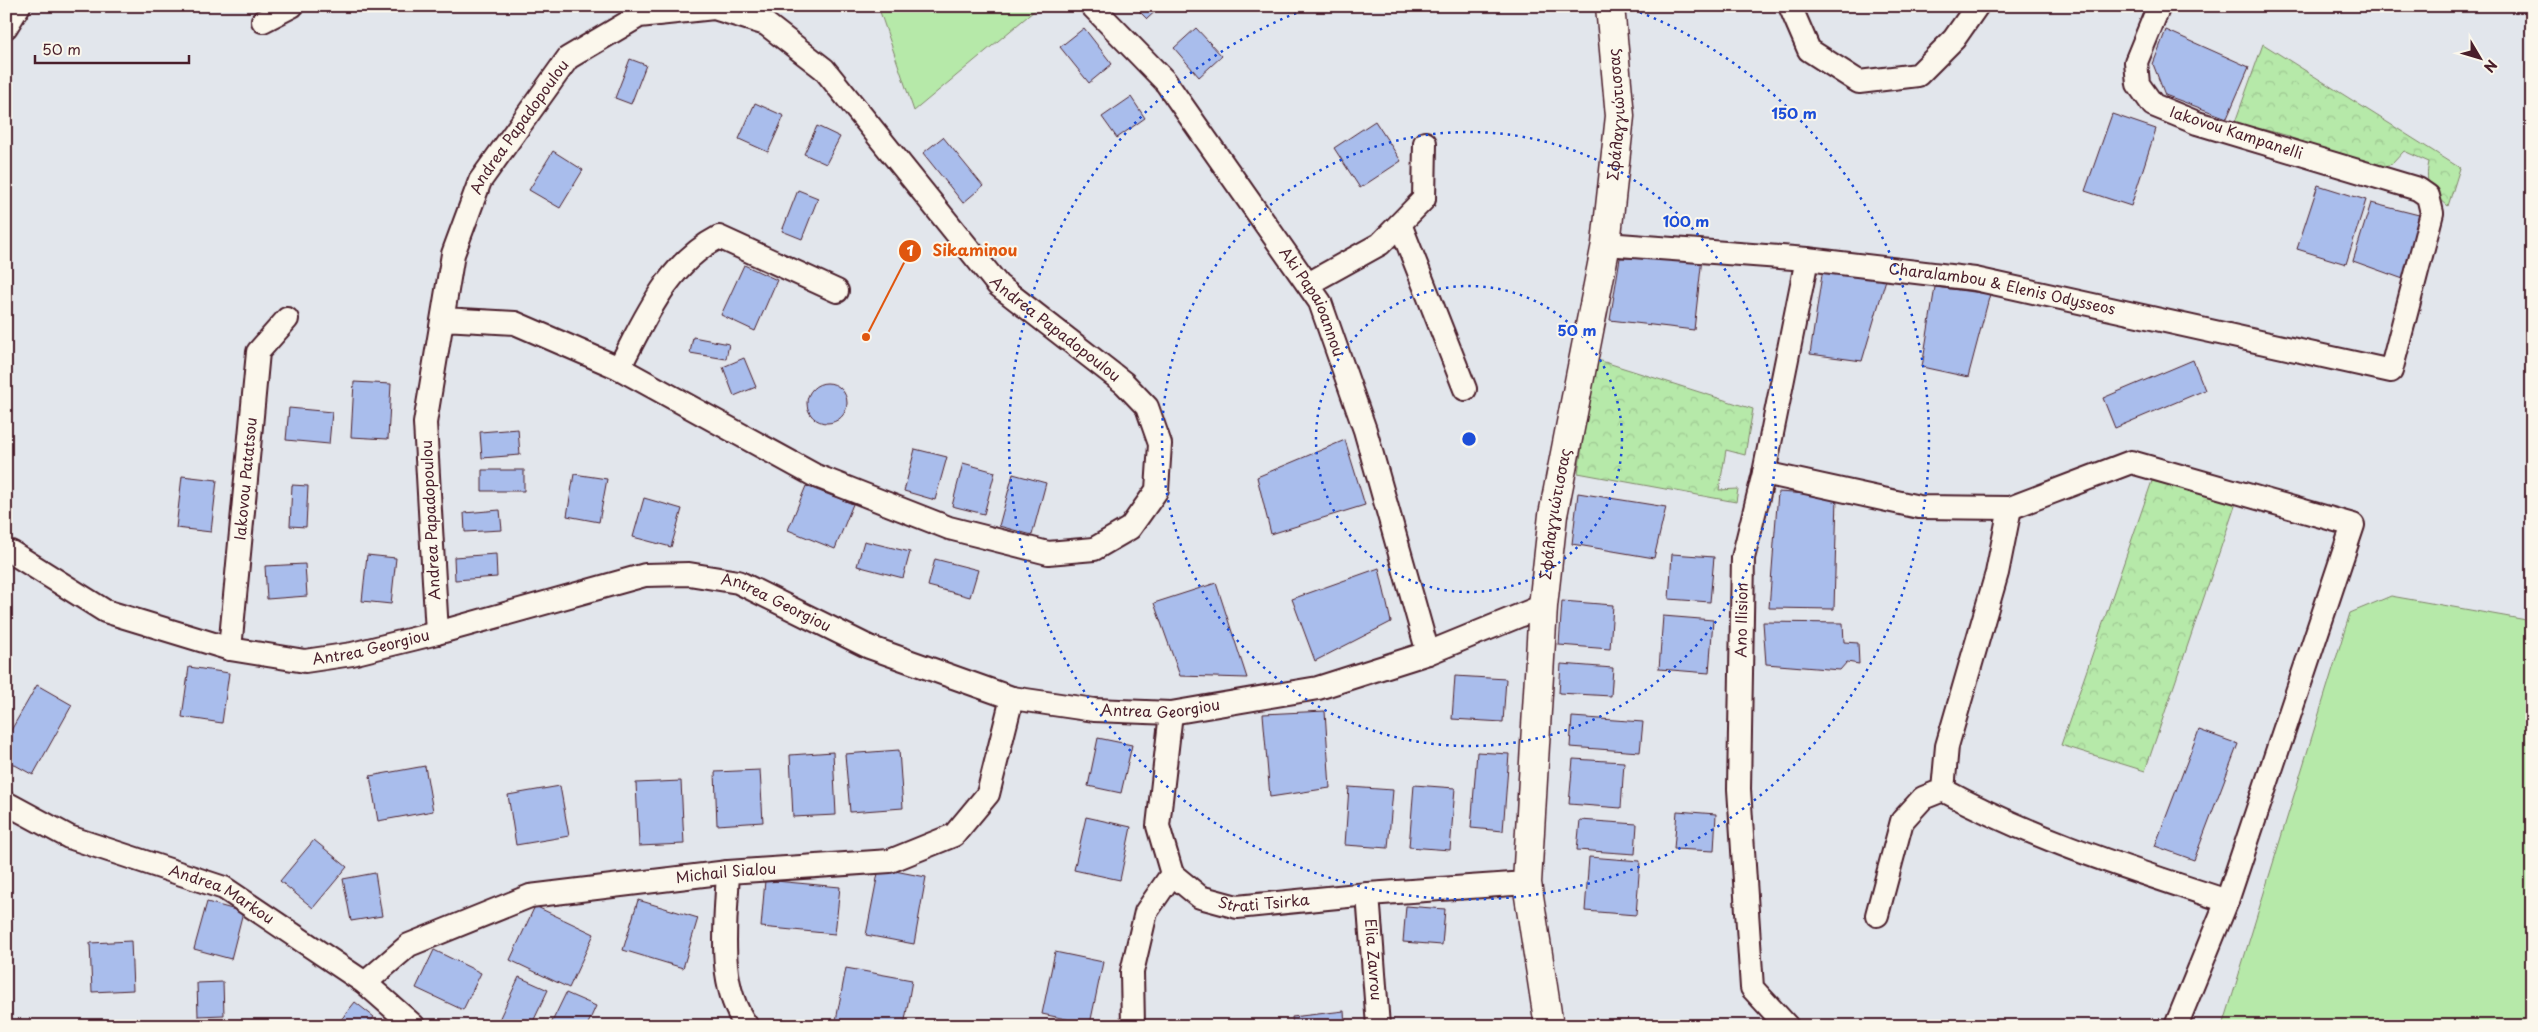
<svg xmlns="http://www.w3.org/2000/svg" width="2538" height="1032" viewBox="0 0 2538 1032" font-family="'Playpen Sans',sans-serif">
<style>
.grass{fill:#b6e9a9;stroke:#80846a}
.park{fill:url(#park-crowns);stroke:#80846a}
.building{fill:#a9bdec;stroke:#4a1f2b}
.lines{fill:none;stroke-linecap:round;stroke-linejoin:round}
.street-casing{stroke:#4a1f2b;stroke-width:26}
.secondary-casing{stroke:#4a1f2b;stroke-width:31}
.street{stroke:#fbf7ec;stroke-width:22}
.secondary{stroke:#fbf7ec;stroke-width:28}
.ring{fill:none;stroke:#1d4ed8;stroke-width:2.5;stroke-dasharray:2.5 5}
.labels{text-anchor:middle;stroke-width:4;stroke-linejoin:round;paint-order:stroke}
.street-label{font-size:15px;fill:#4a1f2b;stroke:#fbf7ec}
.centre{fill:#1d4ed8;stroke:#fbf7ec;stroke-width:2.5}
.ring-label{font-size:15px;text-anchor:middle;font-weight:bold;fill:#1d4ed8;stroke:#fbf7ec;stroke-width:4;stroke-linejoin:round;paint-order:stroke}
.leader{fill:none;stroke:#e0560e;stroke-width:2}
.callout-dot{fill:#e0560e;stroke:#fbf7ec;stroke-width:2}
.mark-label{font-size:15px;text-anchor:middle;font-weight:bold;fill:#fff}
.callout-label{font-size:16px;text-anchor:middle;font-weight:bold;fill:#e0560e;stroke:#fbf7ec;stroke-width:4;stroke-linejoin:round;paint-order:stroke}
</style>
<defs>
<pattern id="park-crowns" width="20" height="18" patternUnits="userSpaceOnUse" patternTransform="scale(1.25)"><rect width="20" height="18" fill="#b6e9a9"/><path d="M2 6a3 3 0 1 1 6 0M12 15a3 3 0 1 1 6 0" fill="none" stroke="#9ec792"/></pattern>
</defs>
<rect width="100%" height="100%" fill="#e2e6ec"/>
<filter id="ink" filterUnits="userSpaceOnUse"><feTurbulence type="fractalNoise" baseFrequency=".02" numOctaves="2"/><feDisplacementMap in="SourceGraphic" scale="10" xChannelSelector="R" yChannelSelector="G"/><feConvolveMatrix kernelMatrix="1 2 1 2 8 2 1 2 1" color-interpolation-filters="sRGB"/></filter>
<g filter="url(#ink)">
<path class="grass" d="M 878,6 L 1040,6 L 914,111 Z
M 2391,596 L 2532,621 L 2532,1026 L 2223,1026 L 2350,613 Z"/>
<path class="park" d="M 2263,44 L 2460,168 L 2448,206 C 2431,191 2424,186 2429,162 L 2404,151 L 2392,164 L 2378,168 L 2294,149 L 2289,136 L 2254,127 L 2246,133 L 2234,125 Z
M 1595,359 L 1753,409 L 1745,455 L 1726,450 L 1719,490 L 1738,489 L 1736,502 L 1578,473 Z
M 2152,481 L 2237,500 L 2145,771 L 2061,745 Z"/>
<path class="building" d="M 1134,6 L 1161,6 L 1147,19 Z
M 1084,28 L 1112,64 L 1089,83 L 1060,47 Z
M 1196,28 L 1222,56 L 1199,77 L 1174,48 Z
M 2166,30 L 2249,67 L 2227,118 L 2165,95 L 2153,64 Z
M 630,59 L 646,65 L 631,104 L 615,98 Z
M 1131,97 L 1145,118 L 1117,138 L 1102,117 Z
M 755,103 L 784,116 L 768,152 L 739,139 Z
M 2112,114 L 2156,129 L 2131,206 L 2085,191 Z
M 1375,121 L 1401,161 L 1360,188 L 1334,148 Z
M 817,126 L 840,137 L 826,164 L 804,154 Z
M 943,137 L 983,186 L 963,203 L 923,153 Z
M 553,151 L 583,170 L 560,208 L 529,190 Z
M 2318,185 L 2366,200 L 2346,264 L 2297,249 Z
M 798,190 L 818,198 L 802,239 L 782,231 Z
M 2371,203 L 2423,216 L 2406,280 L 2353,261 Z
M 1620,258 L 1702,258 L 1694,330 L 1610,320 Z
M 744,265 L 777,280 L 755,331 L 721,315 Z
M 1823,268 L 1887,276 L 1862,361 L 1810,354 Z
M 1935,287 L 1990,294 L 1968,377 L 1922,367 Z
M 693,337 L 729,344 L 726,359 L 690,353 Z
M 744,358 L 756,387 L 734,396 L 723,367 Z
M 2193,360 L 2205,390 L 2115,428 L 2103,398 Z
M 354,382 L 391,384 L 388,439 L 351,437 Z
M807 403a20 20 0 1 1 40 0a20 20 0 1 1-40 0Z
M 289,408 L 332,412 L 329,444 L 286,440 Z
M 518,429 L 520,455 L 482,458 L 480,432 Z
M 1345,440 L 1365,505 L 1271,534 L 1257,477 Z
M 915,449 L 947,457 L 935,500 L 904,491 Z
M 963,463 L 995,472 L 984,514 L 952,506 Z
M 482,470 L 524,470 L 524,491 L 482,491 Z
M 574,474 L 607,479 L 599,522 L 567,516 Z
M 1013,474 L 1046,483 L 1032,535 L 999,526 Z
M 182,476 L 217,480 L 211,532 L 176,528 Z
M 292,485 L 308,486 L 306,527 L 290,526 Z
M 806,486 L 853,504 L 835,549 L 788,530 Z
M 1778,492 L 1837,496 L 1834,609 L 1769,608 Z
M 1578,493 L 1666,507 L 1654,558 L 1572,544 Z
M 644,498 L 682,509 L 671,547 L 633,537 Z
M 500,510 L 502,530 L 465,532 L 464,513 Z
M 864,541 L 910,552 L 903,578 L 857,566 Z
M 496,554 L 497,577 L 455,580 L 454,557 Z
M 1672,554 L 1714,557 L 1710,602 L 1669,599 Z
M 367,555 L 396,558 L 391,604 L 362,601 Z
M 935,559 L 978,570 L 970,597 L 928,586 Z
M 305,564 L 307,596 L 267,599 L 265,566 Z
M 1379,568 L 1391,622 L 1315,661 L 1292,599 Z
M 1216,583 L 1247,678 L 1180,676 L 1154,603 Z
M 1562,601 L 1613,605 L 1610,649 L 1559,645 Z
M 1663,616 L 1713,620 L 1709,673 L 1659,669 Z
M 1763,622 L 1843,623 L 1844,642 L 1858,643 L 1859,664 L 1847,662 L 1840,670 L 1766,664 Z
M 1561,664 L 1613,668 L 1611,696 L 1559,693 Z
M 189,667 L 229,673 L 222,723 L 182,717 Z
M 1455,676 L 1506,679 L 1503,722 L 1452,719 Z
M 37,685 L 72,705 L 33,775 L 6,760 L 6,739 Z
M 1325,711 L 1330,788 L 1270,797 L 1263,714 Z
M 1572,717 L 1643,722 L 1640,752 L 1570,747 Z
M 2199,730 L 2238,744 L 2194,860 L 2155,846 Z
M 1098,738 L 1132,745 L 1121,793 L 1088,786 Z
M 899,750 L 903,808 L 850,812 L 845,754 Z
M 833,752 L 836,815 L 793,817 L 790,755 Z
M 1477,752 L 1509,754 L 1503,831 L 1471,828 Z
M 1573,759 L 1624,762 L 1621,808 L 1569,804 Z
M 425,766 L 433,811 L 378,821 L 370,776 Z
M 760,770 L 763,822 L 717,825 L 715,772 Z
M 681,781 L 684,844 L 639,846 L 636,783 Z
M 1414,785 L 1455,788 L 1450,850 L 1409,847 Z
M 560,786 L 569,836 L 516,845 L 508,795 Z
M 1349,787 L 1393,790 L 1388,848 L 1345,845 Z
M 1677,811 L 1716,814 L 1714,851 L 1674,849 Z
M 1086,817 L 1131,827 L 1120,880 L 1074,870 Z
M 1580,820 L 1637,824 L 1635,854 L 1577,850 Z
M 314,840 L 347,867 L 313,908 L 280,881 Z
M 1589,857 L 1640,861 L 1636,915 L 1585,911 Z
M 879,868 L 926,877 L 914,944 L 866,935 Z
M 375,873 L 382,916 L 351,921 L 343,879 Z
M 765,880 L 840,887 L 835,934 L 761,927 Z
M 638,900 L 698,918 L 683,968 L 623,950 Z
M 207,902 L 243,912 L 231,959 L 194,949 Z
M 535,906 L 594,934 L 569,988 L 510,960 Z
M 1406,906 L 1445,909 L 1442,945 L 1403,942 Z
M 131,941 L 133,990 L 92,992 L 90,943 Z
M 434,950 L 481,973 L 463,1010 L 416,988 Z
M 1055,952 L 1103,962 L 1090,1024 L 1042,1014 Z
M 846,968 L 912,980 L 904,1026 L 835,1026 Z
M 519,977 L 548,990 L 531,1026 L 496,1026 Z
M 223,982 L 224,1015 L 198,1016 L 197,983 Z
M 566,993 L 596,1006 L 587,1026 L 550,1026 Z
M 355,1002 L 374,1017 L 367,1026 L 336,1026 Z
M 1344,1011 L 1345,1026 L 1293,1026 L 1292,1017 Z"/>
<g class="lines">
<defs>
<g id="street">
<path id="s1" d="M 1092,6 L 1165,81 L 1320,302 L 1365,430 L 1428,653"/>
<path d="M 1790,6 L 1809,50 L 1859,82 L 1918,75 L 1954,39 L 1977,6"/>
<path d="M 263,21 L 292,6"/>
<path d="M 6,27 L 19,6"/>
<path d="M 1400,224 L 1465,389"/>
<path id="s2" d="M 1606,244 L 1807,259 L 1975,279 L 2391,371 L 2432,213 L 2428,196 L 2418,189 L 2197,123 L 2153,105 L 2138,84 L 2136,62 L 2159,6"/>
<path d="M 1308,284 L 1380,244 L 1424,199 L 1425,143"/>
<path d="M 619,368 C 645,319 667,264 719,237 L 837,291"/>
<path d="M 1764,473 L 1919,507 L 2010,508 L 2131,462 L 2353,525 L 2227,901 L 2176,1026"/>
<path id="s3" d="M 11,552 L 105,611 L 230,649 L 305,661 L 352,654 L 437,633 L 645,575 L 689,574 L 738,582 L 869,647 L 1012,698 L 1094,710 L 1171,713 L 1318,688 L 1428,653 L 1543,606"/>
<path id="s4" d="M 437,633 L 425,423 L 453,254 L 480,181 L 568,58 L 639,16 L 714,8 L 766,24 L 824,69 L 998,285 L 1124,383 L 1147,407 L 1160,444 L 1157,490 L 1130,528 L 1094,549 L 1048,553 L 949,528 L 814,475 L 619,368 L 515,323 L 443,319"/>
<path id="s5" d="M 230,649 L 258,352 L 287,319"/>
<path id="s6" d="M 1171,713 L 1158,826 L 1172,874 L 1200,897 L 1237,907 L 1368,894 L 1527,883"/>
<path d="M 1943,790 C 2033,839 2130,869 2227,901"/>
<path id="s7" d="M 6,803 L 69,837 L 224,888 L 365,983 L 414,1026"/>
<path d="M 728,872 C 726,921 716,985 747,1026"/>
<path id="s8" d="M 1368,894 L 1378,1026"/>
<path d="M 1877,915 L 1902,821 L 1923,798 L 1943,790 L 1947,746 L 1997,573 L 2010,508"/>
<path id="s9" d="M 365,983 L 409,945 L 530,896 L 728,872 L 890,861 L 954,835 L 988,794 L 1012,698"/>
<path d="M 1133,1026 L 1132,972 L 1146,912 L 1172,874"/>
<path id="s10" d="M 1787,1026 L 1752,988 L 1739,789 L 1743,558 L 1764,473 L 1807,259"/>
</g>
<g id="secondary">
<path id="s11" d="M 1549,1026 L 1527,883 L 1543,606 L 1553,515 L 1606,244 L 1620,116 L 1610,6"/>
</g>
</defs>
<use href="#street" class="street-casing"/>
<use href="#secondary" class="secondary-casing"/>
<use href="#street" class="street"/>
<use href="#secondary" class="secondary"/>
</g>
</g>
<g class="ring">
<circle cx="1469" cy="439" r="153"/>
<circle cx="1469" cy="439" r="307"/>
<path d="M1626 7A460 460 0 1 1 1312 7"/>
</g>
<g class="labels">
<g class="street-label">
<text dy="5" stroke="none"><textPath href="#s11" startOffset="920">Σφάλαγγιώτισσας</textPath></text>
<text dy="5" stroke="none"><textPath href="#s4" startOffset="526">Andrea Papadopoulou</textPath></text>
<text transform="translate(2236 133) rotate(18)" y="5">Iakovou Kampanelli</text>
<text dy="5" stroke="none"><textPath href="#s2" startOffset="399">Charalambou &amp; Elenis Odysseos</textPath></text>
<text dy="5" stroke="none"><textPath href="#s1" startOffset="371">Aki Papaioannou</textPath></text>
<text dy="5" stroke="none"><textPath href="#s4" startOffset="1246">Andrea Papadopoulou</textPath></text>
<text dy="5" stroke="none"><textPath href="#s5" startOffset="171">Iakovou Patatsou</textPath></text>
<text dy="5" stroke="none"><textPath href="#s11" startOffset="515">Σφάλαγγιώτισσας</textPath></text>
<text transform="translate(431 520) rotate(-93)" y="5">Andrea Papadopoulou</text>
<text dy="5" stroke="none"><textPath href="#s3" startOffset="805">Antrea Georgiou</textPath></text>
<text dy="5" stroke="none"><textPath href="#s10" startOffset="420">Ano Ilision</textPath></text>
<text dy="5" stroke="none"><textPath href="#s3" startOffset="385">Antrea Georgiou</textPath></text>
<text dy="5" stroke="none"><textPath href="#s3" startOffset="1210">Antrea Georgiou</textPath></text>
<text dy="5" stroke="none"><textPath href="#s9" startOffset="386">Michail Sialou</textPath></text>
<text dy="5" stroke="none"><textPath href="#s7" startOffset="235">Andrea Markou</textPath></text>
<text dy="5" stroke="none"><textPath href="#s6" startOffset="265">Strati Tsirka</textPath></text>
<text dy="5" stroke="none"><textPath href="#s8" startOffset="66">Elia Zavrou</textPath></text>
</g>
</g>
<circle cx="1469" cy="439" r="8" class="centre"/>
<g class="ring-label">
<text x="1794" y="119">150 m</text>
<text x="1686" y="227">100 m</text>
<text x="1577" y="336">50 m</text>
</g>
<path class="leader" d="M866 337L910 251"/>
<g class="callout-dot">
<circle cx="866" cy="337" r="5"/>
<circle cx="910" cy="251" r="12"/>
</g>
<g class="mark-label">
<text x="910" y="256">1</text>
</g>
<g class="callout-label">
<text x="975" y="256">Sikaminou</text>
</g>
<rect width="2538" height="1032" fill="none" stroke="#fbf7ec" stroke-width="25"/>
<rect x="12" y="12" width="2513" height="1007" fill="none" stroke="#4a1f2b" stroke-width="2" filter="url(#ink)"/>
<g transform="translate(2480 58) rotate(128)" stroke="#fbf7ec" stroke-width="4" paint-order="stroke">
<path d="M0-4L9 19L0 12L-9 19Z" fill="#4a1f2b"/>
<text y="-8" font-size="14" font-weight="bold" text-anchor="middle" fill="#4a1f2b">N</text>
</g>
<path d="M35 55v8h154v-8" fill="none" stroke="#4a1f2b" stroke-width="2.5"/>
<text x="42" y="55" font-size="15" fill="#4a1f2b" stroke="#fbf7ec" stroke-width="4" paint-order="stroke">50 m</text>
</svg>
